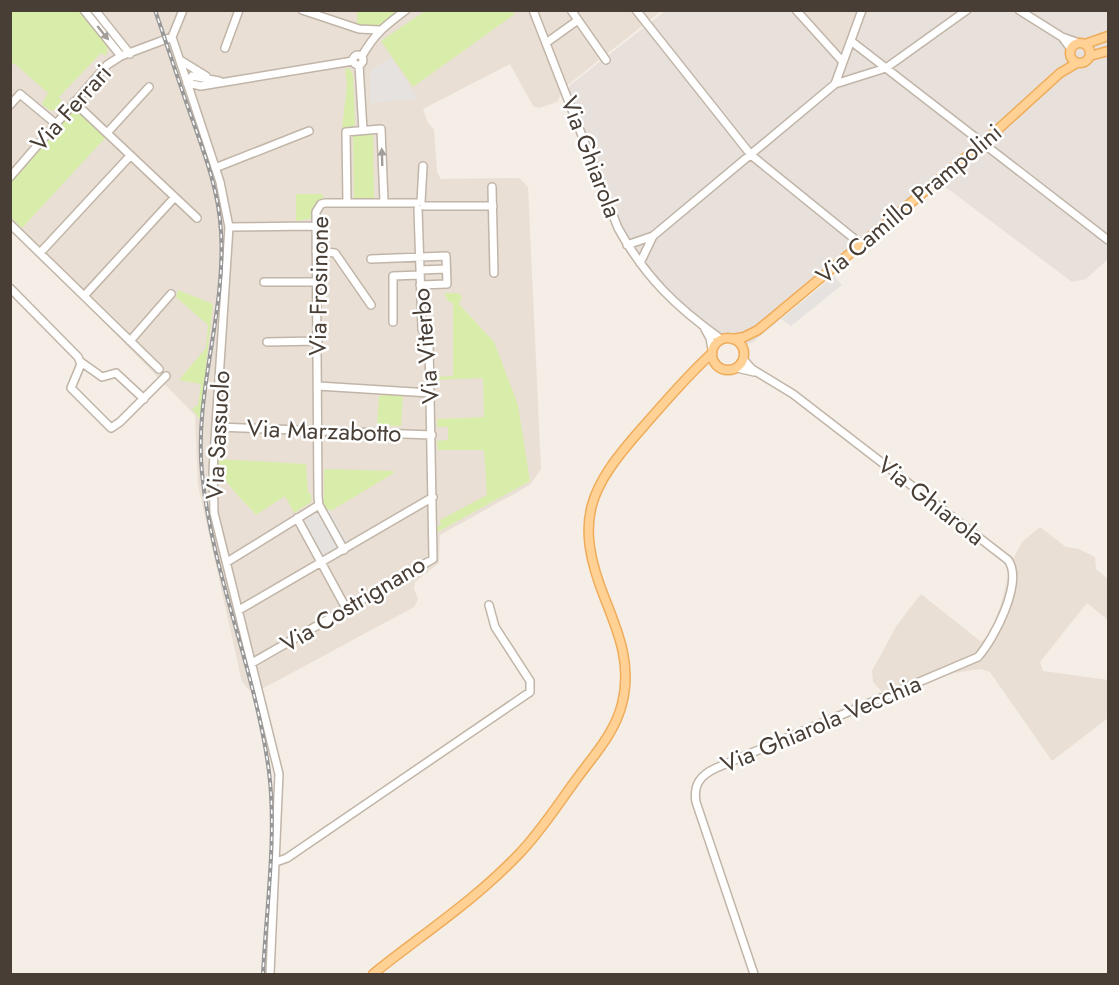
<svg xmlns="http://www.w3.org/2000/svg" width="1119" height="985" viewBox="0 0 1119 985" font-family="Jost,sans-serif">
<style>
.residential{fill:#e9dfd4}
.industrial{fill:#e7e0db}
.green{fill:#d9edab}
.parking{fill:#e5e2df}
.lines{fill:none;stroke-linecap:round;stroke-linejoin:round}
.minor-casing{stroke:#c1b5a8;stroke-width:10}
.major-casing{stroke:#efac5a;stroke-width:11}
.minor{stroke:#fff;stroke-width:7}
.major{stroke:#ffd195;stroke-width:8}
.rail-casing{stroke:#979797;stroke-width:4}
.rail{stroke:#fff;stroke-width:1.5;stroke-dasharray:4.5;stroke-linecap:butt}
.oneway{fill:#a49e9a}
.labels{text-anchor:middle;stroke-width:5;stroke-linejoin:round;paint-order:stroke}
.street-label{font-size:24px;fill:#483e35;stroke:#fff}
</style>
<rect width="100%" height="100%" fill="#f5eee6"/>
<path class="residential" d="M 10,11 L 661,11 L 564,88 L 557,102 L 539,108 L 533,106 L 510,64 L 423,109 L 428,123 L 434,129 L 437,172 L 441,179 L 519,178 L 528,187 L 541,469 L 530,485 L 440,535 L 439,563 L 415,582 L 414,589 L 418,599 L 414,607 L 260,690 L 249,690 L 242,682 L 198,485 L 195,415 L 11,228 Z
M 801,11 L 859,11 L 844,51 L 838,51 Z
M 1040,527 L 1066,547 L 1079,549 L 1095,557 L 1096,569 L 1108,579 L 1108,620 L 1087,603 L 1040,662 L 1043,671 L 1108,680 L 1108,718 L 1052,761 L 990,672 L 980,669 L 953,673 L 889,699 L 873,682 L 872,671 L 897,625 L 921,594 L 980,641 L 988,638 L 1001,604 L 1012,561 L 1022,542 Z"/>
<path class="industrial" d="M 751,10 L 798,11 L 843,62 L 862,11 L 1108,11 L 1108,259 L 1086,279 L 1072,282 L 951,191 L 946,188 L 934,189 L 753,342 L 739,348 L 669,298 L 632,253 L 568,91 L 570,85 L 665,11 Z"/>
<path class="green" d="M 512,10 L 515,14 L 413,87 L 381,41 L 425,11 Z
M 10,11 L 80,11 L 108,47 L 106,56 L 101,53 L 59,97 L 63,103 L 56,111 L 49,110 L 42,104 L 48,93 L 14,63 L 11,66 Z
M 357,11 L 401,11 L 377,27 L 357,24 Z
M 345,68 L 350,69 L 353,75 L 355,123 L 354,126 L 342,128 L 347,86 Z
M 77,110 L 106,137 L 22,228 L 11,217 L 11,183 L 73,111 Z
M 353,134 L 373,134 L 374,198 L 354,198 Z
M 296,194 L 323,194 L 323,200 L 316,205 L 314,218 L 296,221 Z
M 178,290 L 213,304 L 200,419 L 192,409 L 198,405 L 201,384 L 179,380 L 206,348 L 208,325 L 176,297 Z
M 444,293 L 458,293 L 462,297 L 459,304 L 494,342 L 518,405 L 530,481 L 434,534 L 434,528 L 441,525 L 440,520 L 487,495 L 484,450 L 438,450 L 437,441 L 448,440 L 448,427 L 437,427 L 437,419 L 484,417 L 483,378 L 435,380 L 435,377 L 453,376 L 453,303 L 448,301 Z
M 391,394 L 403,395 L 401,426 L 377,425 L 379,396 Z
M 218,459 L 306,464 L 308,493 L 311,494 L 311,502 L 294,513 L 285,496 L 256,515 C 244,500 218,480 218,459 Z
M 324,469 L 393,471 L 394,473 L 329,512 L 326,508 L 322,509 L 319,498 L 324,497 Z"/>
<path class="parking" d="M 391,58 L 418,99 L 370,103 L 371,70 Z
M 834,276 L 842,285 L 791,326 L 781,319 Z
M 329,509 L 348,543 L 322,558 L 301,521 L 319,511 L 321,513 Z"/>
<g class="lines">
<defs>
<path id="minor" d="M 84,10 L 121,56
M 95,10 L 130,54
M 183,10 L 172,37 L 220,182 L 229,227 L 213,471 L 214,513 L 279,774 L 270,974
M 302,10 L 359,29 L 379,30
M 533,10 L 618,228 C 645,277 676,307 721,339
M 571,10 L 606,60
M 636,10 L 751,155 L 862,245
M 796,10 L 843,62
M 1019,10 L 1062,37 L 1079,43
M 1062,37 L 1071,49
M 851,41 L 1108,240
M 546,43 L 578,20
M 225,48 L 239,10
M353 60a5 5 0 1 1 10 0a5 5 0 1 1-10 0Z
M 362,56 C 375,33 385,26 406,10
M 180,60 L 206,76
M 359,65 L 363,130
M 187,83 L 201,86 L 353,61
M 187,83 L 192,76 L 219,81
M 835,84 L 862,10
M 74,102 L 197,218
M 10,105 L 20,94 L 56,124
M 107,133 L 149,87
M 215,168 L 309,131
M 10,177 L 107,65 L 121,56 L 172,37
M 492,187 L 494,273
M 421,202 L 423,166
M 347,203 L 346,132 L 381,129 L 384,202
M 424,206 L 493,206
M 10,224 L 159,369
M 229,227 L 316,226
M 627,245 L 653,236 L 835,84 L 886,68 L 967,10
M 316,251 L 335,253 L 371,305
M 40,253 L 130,156
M 371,259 L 446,256 L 447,284 L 420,285
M 640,263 L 653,236
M 420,270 L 446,269
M 264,282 L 316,282
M 10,288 L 78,357 L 81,364 L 71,388 L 111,428 L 120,422 L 166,376
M 84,296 L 174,198
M 393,322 L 393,276 L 420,275
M 705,329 L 710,338 L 712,349
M 130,341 L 171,294
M 267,342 L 318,341
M 743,359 L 752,369 L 793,394 L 1008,560 C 1024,582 994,639 978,657 L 716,768 C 701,775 693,784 696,802 L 754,974
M 81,362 L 102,377 L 116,373 L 144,399
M 737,368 L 754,372
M 318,386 L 430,393
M 217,427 L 432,435
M 297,518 L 347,610
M 344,550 L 319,505 L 318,497 L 316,212 L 321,204 L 325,203 L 416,203
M 227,562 L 319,505
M 239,610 L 433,497
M 252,663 L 433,559 L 429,343 L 422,329 L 418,209
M 276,862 L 287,858 L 530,692 L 530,681 L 495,627 L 489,605"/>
<path id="major" d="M1070 53a10 10 0 1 1 20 0a10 10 0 1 1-20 0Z
M 1085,44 L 1108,36
M 1090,56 L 1108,51
M712 354a16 16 0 1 1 32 0a16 16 0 1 1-32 0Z
M 732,339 L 744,337 L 758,330 L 984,142 L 1060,73 L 1077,63
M 373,974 C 420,936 474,901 517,856 C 540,833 558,804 578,777 C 595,754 615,732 622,704 C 632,666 619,634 605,599 C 573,519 589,488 643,427 C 665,402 686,377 711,354"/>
</defs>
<use href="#minor" class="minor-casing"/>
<use href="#major" class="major-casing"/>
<use href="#minor" class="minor"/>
<use href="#major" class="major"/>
<defs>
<path id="rail" d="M 155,10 C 167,45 178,79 190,113 C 204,152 219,191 221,232 C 226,313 194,393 202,473 C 212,575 256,671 269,772 C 277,836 266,910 263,974"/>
</defs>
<use href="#rail" class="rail-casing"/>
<use href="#rail" class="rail"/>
</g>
<defs><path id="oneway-solid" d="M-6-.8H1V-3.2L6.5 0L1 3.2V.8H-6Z" transform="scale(1.5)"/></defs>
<g class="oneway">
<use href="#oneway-solid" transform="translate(103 33) rotate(51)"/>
<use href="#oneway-solid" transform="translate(382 157) rotate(-92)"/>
</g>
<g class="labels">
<g class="street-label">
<text transform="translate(71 108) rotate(-48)" y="8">Via Ferrari</text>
<text transform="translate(591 157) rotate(69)" y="8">Via Ghiarola</text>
<text transform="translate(909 204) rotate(-40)" y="8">Via Camillo Prampolini</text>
<text transform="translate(319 286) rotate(-89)" y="8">Via Frosinone</text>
<text transform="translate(426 346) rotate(-95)" y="8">Via Viterbo</text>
<text transform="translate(324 431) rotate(2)" y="8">Via Marzabotto</text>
<text transform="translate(218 435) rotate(-87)" y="8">Via Sassuolo</text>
<text transform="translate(931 501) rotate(38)" y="8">Via Ghiarola</text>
<text transform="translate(353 604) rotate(-31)" y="8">Via Costrignano</text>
<text transform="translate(821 724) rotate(-23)" y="8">Via Ghiarola Vecchia</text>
</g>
</g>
<rect width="1119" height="985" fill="none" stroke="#483e35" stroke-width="24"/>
</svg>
